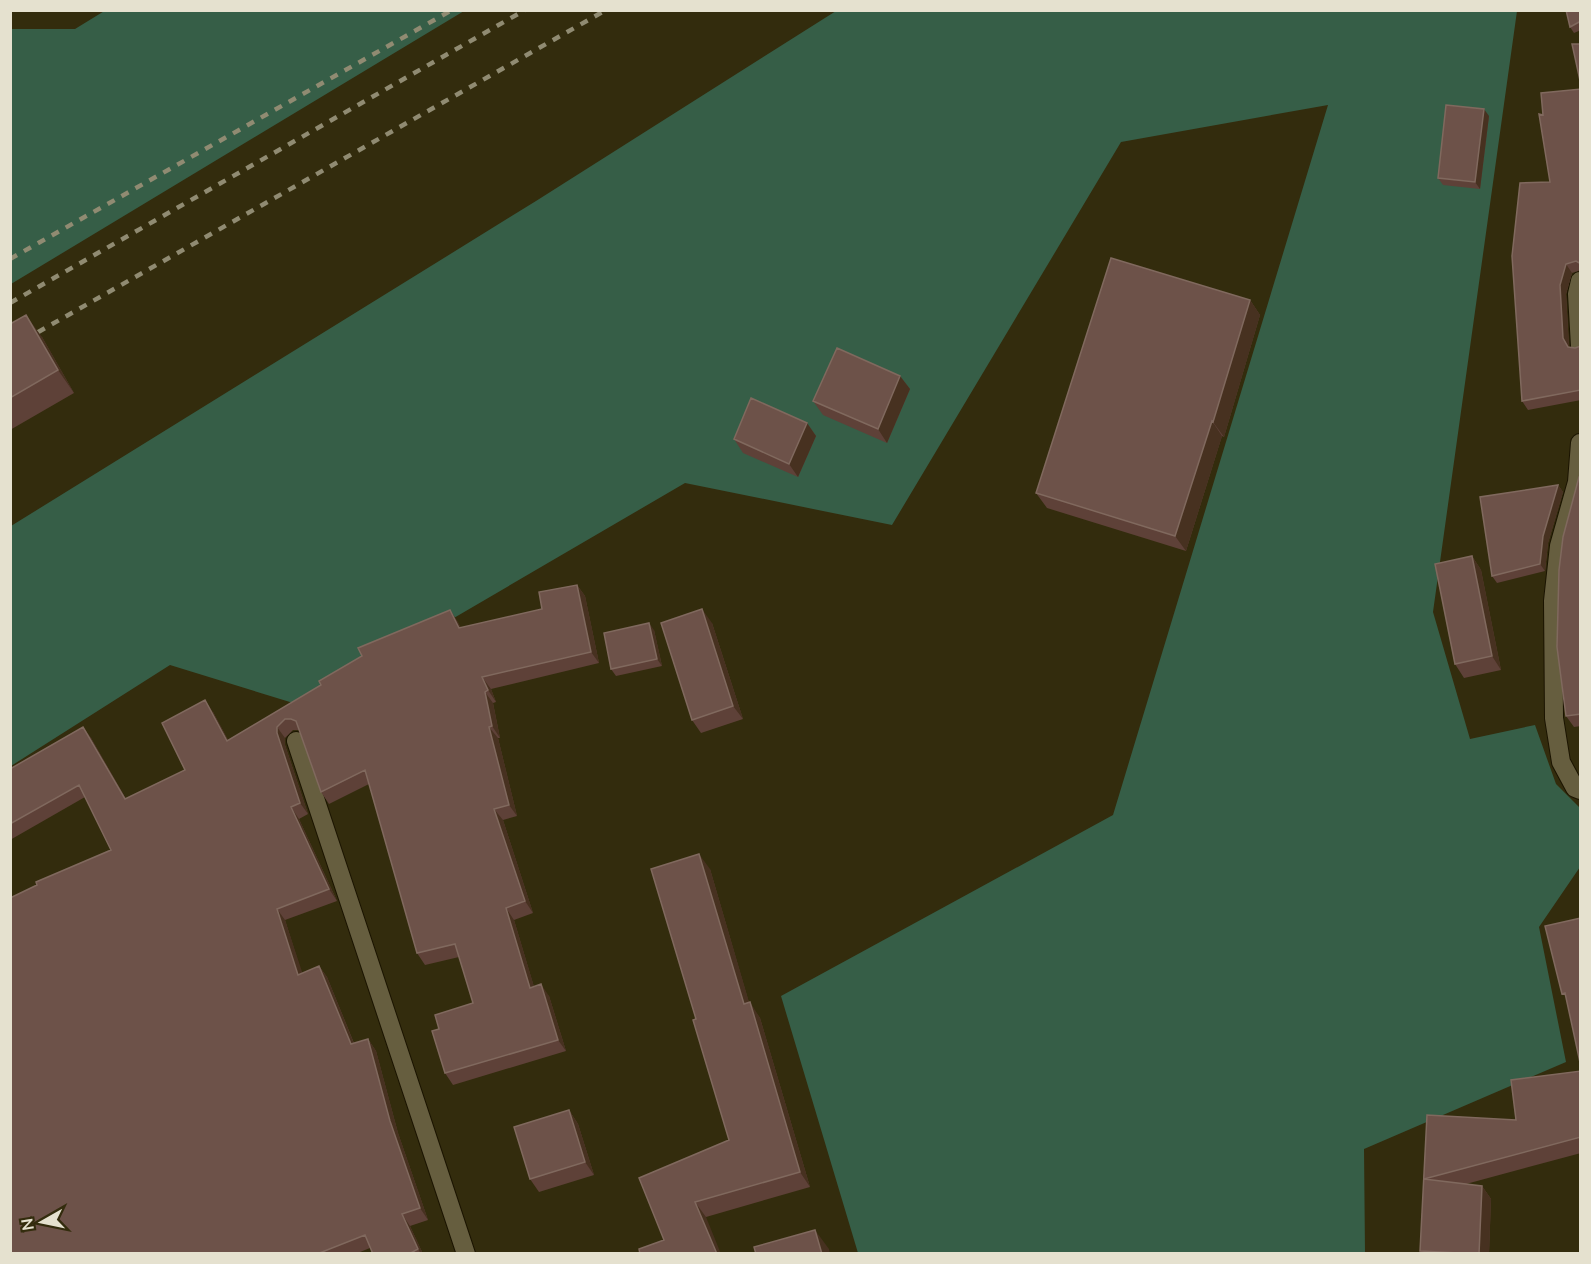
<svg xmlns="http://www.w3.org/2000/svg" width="1591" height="1264" viewBox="0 0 1591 1264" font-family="Mulish,sans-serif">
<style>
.green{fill:#365e47}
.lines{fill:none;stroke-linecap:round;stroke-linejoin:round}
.minor-casing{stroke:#1b1400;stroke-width:20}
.minor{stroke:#665e3f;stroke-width:18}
.rail{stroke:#908b72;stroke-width:4.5;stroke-dasharray:8 8;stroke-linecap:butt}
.wall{fill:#5e4138}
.shaded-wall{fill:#473120}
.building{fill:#6d5249;stroke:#80695e;stroke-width:1.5}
</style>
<rect width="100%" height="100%" fill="#332c0d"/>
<path class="green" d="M 106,10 L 464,10 L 464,11 L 11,284 L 11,29 L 75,29 Z
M 836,11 L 1517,11 L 1433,612 L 1470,739 L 1535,725 L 1556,784 L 1580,808 L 1580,867 L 1539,927 L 1566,1062 L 1364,1149 L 1365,1253 L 858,1253 L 781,996 L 1113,815 L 1328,105 L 1121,142 L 892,525 L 685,483 L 303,706 L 170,665 L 11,766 L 11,526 L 536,201 Z"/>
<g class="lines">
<defs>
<path id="minor" d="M 1580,281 L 1577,294 L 1580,346
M 1580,443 L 1577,482 L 1559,546 L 1553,601 L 1554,718 L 1561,762 L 1575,788 L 1580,790
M 296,741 L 466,1254"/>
</defs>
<use href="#minor" class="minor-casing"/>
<use href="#minor" class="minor"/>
<path class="rail" d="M 10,259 L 452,10
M 10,303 L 525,10
M 10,348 L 606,10"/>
</g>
<path class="wall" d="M 1581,10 L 1581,30 L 1574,33 L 1570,27 Z
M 1581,89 L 1581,270 L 1572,273 L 1566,294 L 1569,347 L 1575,348 L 1581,346 L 1581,400 L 1528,410 L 1522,401 L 1550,182 L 1543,115 Z
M 1489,116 L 1480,189 L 1443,185 L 1438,178 Z
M 1250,300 L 1260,315 L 1224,437 L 1222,436 L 1186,551 L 1047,508 L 1036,493 Z
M 10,324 L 42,337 L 74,393 L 10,430 Z
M 900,376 L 910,389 L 887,443 L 823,415 L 813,401 Z
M 807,423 L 816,436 L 798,477 L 743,453 L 734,439 Z
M 1581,477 L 1581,726 L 1574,727 L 1566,716 Z
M 1558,485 L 1563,492 L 1548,543 L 1545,571 L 1497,583 L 1492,576 Z
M 1472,556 L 1481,570 L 1501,670 L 1464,678 L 1455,664 Z
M 577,585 L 585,596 L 599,663 L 491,689 L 496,702 L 493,703 L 500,738 L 498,738 L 517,816 L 503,820 L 533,913 L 514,920 L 534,987 L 549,996 L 566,1051 L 453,1085 L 445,1073 L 439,1029 L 473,1003 L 459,957 L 425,965 L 417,953 L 369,784 L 329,804 L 321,792 L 299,730 L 293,730 L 285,738 L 285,745 L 308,814 L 299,819 L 337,901 L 285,920 L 302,974 L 319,966 L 327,977 L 354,1043 L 368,1039 L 376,1051 L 398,1133 L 428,1220 L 410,1226 L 423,1254 L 373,1254 L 370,1248 L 355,1254 L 10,1254 L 111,850 L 85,797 L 10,840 L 10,769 L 83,727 L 91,738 L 126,799 L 185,770 L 213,712 L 228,740 L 450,610 L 461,628 L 542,609 Z
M 712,623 L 743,719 L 701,733 L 692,720 Z
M 654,630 L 662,666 L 616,676 L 611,669 Z
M 710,869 L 749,1003 L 760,1018 L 810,1187 L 706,1217 L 664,1240 L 729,1140 L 696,1019 Z
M 1581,1071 L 1581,1153 L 1466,1184 L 1482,1186 L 1491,1199 L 1489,1254 L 1422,1254 L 1420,1251 L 1427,1115 L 1516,1120 Z
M 569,1110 L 578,1124 L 594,1175 L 539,1192 L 530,1179 Z"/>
<path class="shaded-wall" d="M 1484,109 L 1489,116 L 1480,189 L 1475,182 Z
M 1566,264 L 1572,273 L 1566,294 L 1569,347 L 1563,338 L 1560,285 Z
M 1250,300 L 1260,315 L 1224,437 L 1213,422 Z
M 26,315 L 42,337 L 74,393 L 58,370 Z
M 900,376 L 910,389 L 887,443 L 878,429 Z
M 1212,421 L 1222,436 L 1186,551 L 1175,536 Z
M 807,423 L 816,436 L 798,477 L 789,464 Z
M 1558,485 L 1563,492 L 1548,543 L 1545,571 L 1540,564 L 1543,536 Z
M 1472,556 L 1481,570 L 1501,670 L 1492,656 Z
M 577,585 L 585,596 L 599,663 L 591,652 Z
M 702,609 L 712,623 L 743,719 L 733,706 Z
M 450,610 L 458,622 L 467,640 L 459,628 Z
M 649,623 L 654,630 L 662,666 L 657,659 Z
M 482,677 L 491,689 L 496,702 L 488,690 Z
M 485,692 L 493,703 L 500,738 L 492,726 Z
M 205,700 L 213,712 L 235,753 L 227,741 Z
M 83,727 L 91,738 L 133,811 L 125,799 Z
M 277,727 L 285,738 L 285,745 L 308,814 L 300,803 L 277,733 Z
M 489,727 L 498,738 L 517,816 L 509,805 Z
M 291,807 L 299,819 L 337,901 L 329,889 Z
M 494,809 L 503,820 L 533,913 L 525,901 Z
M 699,854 L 710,869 L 754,1019 L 744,1004 Z
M 506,908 L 514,920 L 538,1000 L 530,988 Z
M 277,909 L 285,920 L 307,987 L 298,975 Z
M 319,966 L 327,977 L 359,1056 L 351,1044 Z
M 541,984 L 549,996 L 566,1051 L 558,1040 Z
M 750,1002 L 760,1018 L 810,1187 L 800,1172 Z
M 368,1039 L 376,1051 L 398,1133 L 428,1220 L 420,1208 L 390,1121 Z
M 569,1110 L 578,1124 L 594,1175 L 585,1162 Z
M 1482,1186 L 1491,1199 L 1489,1254 L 1479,1254 Z
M 695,1202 L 706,1217 L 721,1254 L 717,1254 Z
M 402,1214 L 410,1226 L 423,1254 L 421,1254 L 418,1249 Z
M 815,1230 L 829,1249 L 830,1254 L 822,1254 Z"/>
<path class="building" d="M 1566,10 L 1581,10 L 1581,21 L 1570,27 Z
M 1572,44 L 1581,44 L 1581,85 Z
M 1581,89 L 1581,264 L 1576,261 L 1566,264 L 1560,285 L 1563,338 L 1568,347 L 1575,348 L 1581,346 L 1581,390 L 1522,401 L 1512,256 L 1520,183 L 1550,182 L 1539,114 L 1543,115 L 1541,93 Z
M 1446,105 L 1484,109 L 1475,182 L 1438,178 Z
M 1111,258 L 1250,300 L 1213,422 L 1212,421 L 1175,536 L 1036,493 Z
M 26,315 L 58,370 L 10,398 L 10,324 Z
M 837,348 L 900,376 L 878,429 L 813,401 Z
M 751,398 L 807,423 L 789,464 L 734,439 Z
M 1579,477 L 1581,477 L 1581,714 L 1566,716 L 1557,647 L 1559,570 L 1563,537 Z
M 1558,485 L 1543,536 L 1540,564 L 1492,576 L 1480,497 Z
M 1472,556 L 1492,656 L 1455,664 L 1435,564 Z
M 577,585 L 591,652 L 482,677 L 488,690 L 485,692 L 492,726 L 489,727 L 509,805 L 494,809 L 525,901 L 506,908 L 530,988 L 541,984 L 558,1040 L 445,1073 L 432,1031 L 439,1029 L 435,1015 L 473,1003 L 455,944 L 417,953 L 365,770 L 321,792 L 296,721 L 291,719 L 285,719 L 277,727 L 277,733 L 300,803 L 291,807 L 329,889 L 277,909 L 298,975 L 319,966 L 351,1044 L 368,1039 L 390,1121 L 420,1208 L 402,1214 L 418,1249 L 409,1254 L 373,1254 L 365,1235 L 317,1254 L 10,1254 L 10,898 L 37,885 L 36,882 L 111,850 L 79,785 L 10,824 L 10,769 L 83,727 L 125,799 L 185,770 L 162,723 L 205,700 L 227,741 L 321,685 L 319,681 L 362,656 L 358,648 L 450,610 L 459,628 L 542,609 L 539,592 Z
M 702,609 L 733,706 L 692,720 L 661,623 Z
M 649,623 L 657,659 L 611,669 L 604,633 Z
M 699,854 L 744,1004 L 750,1002 L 800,1172 L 695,1202 L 717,1254 L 640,1254 L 639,1249 L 664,1240 L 639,1178 L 729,1140 L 693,1020 L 696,1019 L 651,869 Z
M 1581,918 L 1581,1067 L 1565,993 L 1562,994 L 1545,926 Z
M 1581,1071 L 1581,1137 L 1424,1179 L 1482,1186 L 1479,1254 L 1420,1251 L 1427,1115 L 1516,1120 L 1511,1080 Z
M 569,1110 L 585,1162 L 530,1179 L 514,1127 Z
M 815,1230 L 822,1254 L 756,1254 L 754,1247 Z"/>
<rect width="1591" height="1264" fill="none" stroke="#e5e1cf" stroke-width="24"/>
<g transform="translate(42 1222) rotate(261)" stroke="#332c0d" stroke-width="4.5" paint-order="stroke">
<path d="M0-4.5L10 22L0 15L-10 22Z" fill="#e5e1cf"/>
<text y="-9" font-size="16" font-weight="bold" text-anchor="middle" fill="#e5e1cf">N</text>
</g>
</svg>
